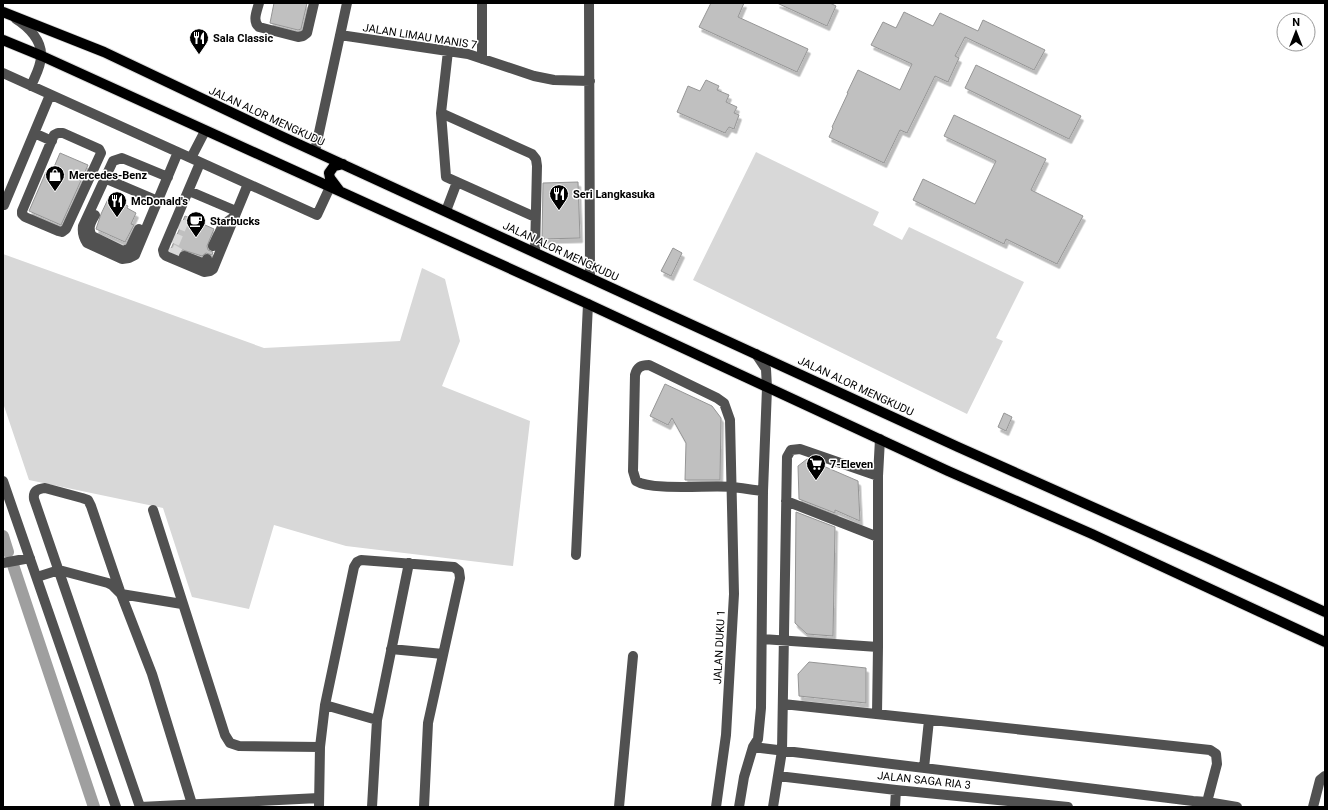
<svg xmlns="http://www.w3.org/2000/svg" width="1328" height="810" viewBox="0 0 1328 810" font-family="Roboto,sans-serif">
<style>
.green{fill:#d8d8d8}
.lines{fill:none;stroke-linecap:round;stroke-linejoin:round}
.canal{stroke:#9f9f9f;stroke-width:12}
.building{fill:#c0c0c0;stroke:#959595;filter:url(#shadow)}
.minor-tunnel{stroke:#d9d9d9;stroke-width:10;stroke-dasharray:10 5;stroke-linecap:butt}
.major-casing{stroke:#dbdbdb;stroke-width:12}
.minor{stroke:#515151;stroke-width:10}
.major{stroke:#000;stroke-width:10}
.labels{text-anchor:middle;stroke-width:3;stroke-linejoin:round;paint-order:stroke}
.street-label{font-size:11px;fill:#000;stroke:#fff}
.poi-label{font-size:11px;font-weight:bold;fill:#000;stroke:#fff;text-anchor:start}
</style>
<defs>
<filter id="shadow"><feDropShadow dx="2.5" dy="4.5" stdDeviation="0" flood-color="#0004"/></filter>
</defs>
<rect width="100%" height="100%" fill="#fff"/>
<path class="green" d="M 756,152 L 879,212 L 873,225 L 902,240 L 909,227 L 1024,282 L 996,338 L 1003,341 L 967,414 L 693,280 Z
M 3,254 L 264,348 L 400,341 L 422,268 L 445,279 L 460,341 L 442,386 L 530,421 L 513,566 L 346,546 L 274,525 L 249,609 L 192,597 L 163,508 L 29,480 L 3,403 Z"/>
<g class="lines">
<path class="canal" d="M 3,536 L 8,552
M 13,565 L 94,807"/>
</g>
<path class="building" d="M 274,3 L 307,3 L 301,29 L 298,30 L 270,23 Z
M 711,3 L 744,3 L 738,17 L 808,49 L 797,72 L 699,27 Z
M 777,3 L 830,3 L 836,6 L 827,26 Z
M 904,12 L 933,26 L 940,13 L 978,31 L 983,20 L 1045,50 L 1034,70 L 965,37 L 955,56 L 959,58 L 948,82 L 935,76 L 907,133 L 900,130 L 884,163 L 829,137 L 833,128 L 832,127 L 848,93 L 847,93 L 858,70 L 900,90 L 912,64 L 871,45 L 883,22 L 896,28 Z
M 976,65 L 1081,116 L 1069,139 L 965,88 Z
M 706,80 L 719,86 L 717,90 L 729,95 L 726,102 L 737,107 L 734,113 L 739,115 L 734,129 L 729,127 L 725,133 L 677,112 L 688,86 L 700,91 Z
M 954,115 L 1046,159 L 1031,190 L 1083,216 L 1057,264 L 1006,239 L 1004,244 L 913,200 L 923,179 L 975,204 L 996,161 L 944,136 Z
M 60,153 L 88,165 L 61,225 L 29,211 L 46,172 L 51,174 Z
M 578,182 L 580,238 L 542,239 L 543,183 Z
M 109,197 L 128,206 L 127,208 L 136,213 L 131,224 L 134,225 L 125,242 L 96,229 L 101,214 Z
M 185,216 L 214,229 L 207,246 L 208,250 L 213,252 L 212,255 L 206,253 L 202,256 L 183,250 L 180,251 L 178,254 L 170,251 Z
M 673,248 L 682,253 L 671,276 L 661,271 Z
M 665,384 L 712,406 L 721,418 L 720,480 L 685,480 L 686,443 L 672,418 L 668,425 L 650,416 Z
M 1004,413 L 1012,417 L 1006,431 L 998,427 Z
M 807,459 L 858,481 L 860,521 L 835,510 L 835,513 L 799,499 L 798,466 Z
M 796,512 L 835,527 L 833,636 L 807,634 L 795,623 Z
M 809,662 L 866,668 L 866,703 L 799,696 L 798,674 Z"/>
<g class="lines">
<path class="minor-tunnel" d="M 182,220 L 182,225 L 172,249 L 184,256"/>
<defs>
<path id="major" d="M 3,12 L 104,52 L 281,136 L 958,447 L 1207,558 L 1325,612
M 3,40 L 42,56 L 588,304 L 948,471 L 1092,534 L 1325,642
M 339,190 L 330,178 L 329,173 L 334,166 L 343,164"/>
</defs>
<use href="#major" class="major-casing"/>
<path class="minor" d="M 259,3 C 257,11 252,21 259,27 L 298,37 L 303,36 L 307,33 L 314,3
M 589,3 L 590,277
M 16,19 C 29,27 42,41 41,56 C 41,67 35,76 31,86
M 340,35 L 468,54 L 534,76 L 554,80 L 590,81
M 448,51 L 441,113 L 446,177 L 535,217
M 482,59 L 482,3
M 3,73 L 317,215 L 330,187
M 441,113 L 532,154 L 536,159 L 537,166 L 535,252
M 34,133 L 52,141
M 58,133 L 63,133 L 99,149 L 101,153 L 66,229 L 62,232 L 58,231 L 25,217 L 22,214 L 22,211 L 54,135 Z
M 315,151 L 347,3
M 191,158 L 205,131
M 200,163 L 163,250 L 164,254 L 166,256 L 204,272 L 210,271 L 213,269 L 248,184
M 168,177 L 122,158 L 113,161 L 83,226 C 82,233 83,237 87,243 L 122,259 L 129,258 L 135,255 L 178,152
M 104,178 L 158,201
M 189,191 L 236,211
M 4,205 L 50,95
M 446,211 L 457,182
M 95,215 C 91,222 87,228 92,236 L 123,251 L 130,248 L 139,229
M 213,246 L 223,225 L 235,216
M 184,256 L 202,263 L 206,262 L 207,259
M 3,481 L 116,807
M 786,501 L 878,537
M 153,510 L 225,735 L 230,743 L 239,746 L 320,747
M 576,555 L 588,304
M 3,563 L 30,558
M 37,577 L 59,570 L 108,583 L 112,585 L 121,594 L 182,604
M 762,639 L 878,647 L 878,476 L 880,439
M 391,649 L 443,654
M 783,704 L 1210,750 L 1216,754 L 1217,764 L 1207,802
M 325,705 L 377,720
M 877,714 L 878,647
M 753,747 L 1193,801 L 1207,802 L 1237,807
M 924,768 L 929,720
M 778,776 L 896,790 L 1068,807
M 140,807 L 34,499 C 33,491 37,489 45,488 L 82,498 L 88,500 L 91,506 L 121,594 L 152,674 L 192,804
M 140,807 L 319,798
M 319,807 L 320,747 L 325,705 L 354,567 L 357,562 L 361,560 L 454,567 L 459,571 L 460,578 L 428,723 L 424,807
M 372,807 L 377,720 L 409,563
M 619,807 L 633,656
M 716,807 L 726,735 L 734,594 L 730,420 L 724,403 L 717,398 L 649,365 C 641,365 637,367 635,375 L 633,471 L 636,481 C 652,491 710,485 732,487 C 742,488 753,490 763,491
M 739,807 L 744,777 L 753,747 L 758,739 L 761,708 L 763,491 L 767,388 L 766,369 L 756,354
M 773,807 L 782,751 L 787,457 L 791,450 L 800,449 L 878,476
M 895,807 L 896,790
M 1313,807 L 1320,780 L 1325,776"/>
<use href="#major" class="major"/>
</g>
<defs>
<symbol id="restaurant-pin" viewBox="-11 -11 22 30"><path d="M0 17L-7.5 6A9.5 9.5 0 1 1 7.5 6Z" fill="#000" stroke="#fff"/><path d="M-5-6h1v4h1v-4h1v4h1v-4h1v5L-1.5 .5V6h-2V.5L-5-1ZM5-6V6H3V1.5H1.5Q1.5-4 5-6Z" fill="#fff"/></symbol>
<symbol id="shop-pin" viewBox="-11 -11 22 30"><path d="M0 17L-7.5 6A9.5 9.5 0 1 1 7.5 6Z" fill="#000" stroke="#fff"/><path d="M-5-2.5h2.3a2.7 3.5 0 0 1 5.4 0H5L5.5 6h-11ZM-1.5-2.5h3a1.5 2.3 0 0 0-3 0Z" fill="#fff"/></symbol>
<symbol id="cafe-pin" viewBox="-11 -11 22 30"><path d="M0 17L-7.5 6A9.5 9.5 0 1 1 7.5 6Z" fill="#000" stroke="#fff"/><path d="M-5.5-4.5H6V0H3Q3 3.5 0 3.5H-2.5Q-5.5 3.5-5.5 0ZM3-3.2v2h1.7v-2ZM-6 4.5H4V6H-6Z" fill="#fff"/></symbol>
<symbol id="supermarket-pin" viewBox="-11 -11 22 30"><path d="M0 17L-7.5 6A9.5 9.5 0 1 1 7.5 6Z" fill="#000" stroke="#fff"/><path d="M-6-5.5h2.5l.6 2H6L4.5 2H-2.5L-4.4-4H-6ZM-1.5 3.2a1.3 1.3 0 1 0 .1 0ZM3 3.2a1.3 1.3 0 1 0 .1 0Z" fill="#fff"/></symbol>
</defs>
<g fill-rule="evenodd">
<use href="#restaurant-pin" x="188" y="27" width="22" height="30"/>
<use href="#shop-pin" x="44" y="164" width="22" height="30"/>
<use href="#restaurant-pin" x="548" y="183" width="22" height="30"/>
<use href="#restaurant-pin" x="106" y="190" width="22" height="30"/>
<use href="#cafe-pin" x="185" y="210" width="22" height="30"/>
<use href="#supermarket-pin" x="805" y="453" width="22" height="30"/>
</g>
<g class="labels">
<g class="street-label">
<text transform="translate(420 36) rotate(9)" y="4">JALAN LIMAU MANIS 7</text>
<text transform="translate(267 116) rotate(25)" y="4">JALAN ALOR MENGKUDU</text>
<text transform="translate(561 251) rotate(25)" y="4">JALAN ALOR MENGKUDU</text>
<text transform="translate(856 386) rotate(25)" y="4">JALAN ALOR MENGKUDU</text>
<text transform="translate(719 647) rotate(-87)" y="4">JALAN DUKU 1</text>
<text transform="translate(924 780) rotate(6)" y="4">JALAN SAGA RIA 3</text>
</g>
<g class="poi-label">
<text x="213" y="42">Sala Classic</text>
<text x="69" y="179">Mercedes-Benz</text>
<text x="573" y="198">Seri Langkasuka</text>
<text x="131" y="205">McDonald's</text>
<text x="210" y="225">Starbucks</text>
<text x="830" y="468">7-Eleven</text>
</g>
</g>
<rect width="1328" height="810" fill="none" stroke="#000000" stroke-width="8"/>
<g transform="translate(1296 32)"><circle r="19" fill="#ffffff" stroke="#999999"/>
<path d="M0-3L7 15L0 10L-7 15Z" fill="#000000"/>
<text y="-6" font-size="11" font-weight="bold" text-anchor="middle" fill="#000000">N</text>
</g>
</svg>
